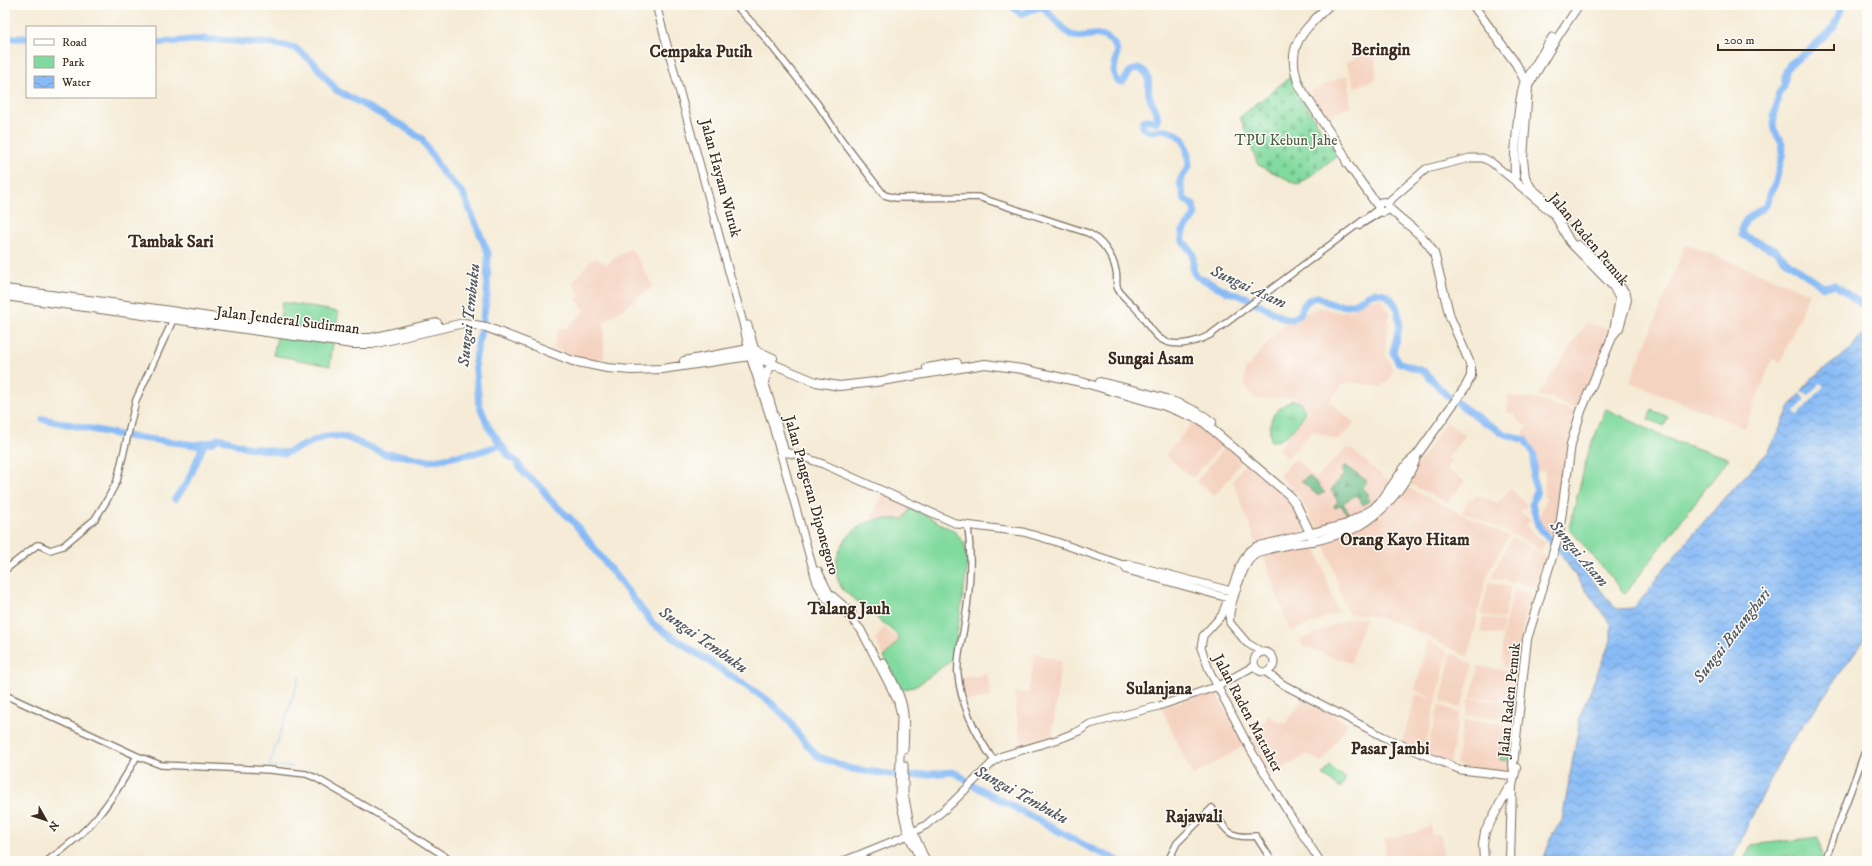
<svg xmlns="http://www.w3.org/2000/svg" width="1872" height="866" viewBox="0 0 1872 866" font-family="'IM FELL DW Pica',serif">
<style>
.built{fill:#f5d3c1}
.grass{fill:url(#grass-tufts);stroke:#5e825e}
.forest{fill:url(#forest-firs);stroke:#527252}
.cemetery{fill:url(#cemetery-stones);stroke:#5e825e}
.park{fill:#81da9f;stroke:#5e825e}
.water{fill:url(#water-waves);stroke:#62728a}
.pier{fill:#f5ebd6}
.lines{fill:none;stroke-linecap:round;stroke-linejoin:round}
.stream{stroke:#88bbf6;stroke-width:1}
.river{stroke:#88bbf6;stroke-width:7}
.minor-casing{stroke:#7c6e5e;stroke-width:8}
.major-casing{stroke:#7c6e5e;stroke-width:9}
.highway-casing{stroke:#7c6e5e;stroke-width:10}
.minor{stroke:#fff;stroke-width:5.5}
.major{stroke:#fff;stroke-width:7}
.highway{stroke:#fff;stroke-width:8}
.labels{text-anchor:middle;stroke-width:3;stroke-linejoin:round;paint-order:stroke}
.park-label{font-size:15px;fill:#505f45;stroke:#fdfcf7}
.street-label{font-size:15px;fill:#3b2a1e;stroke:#fdfcf7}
.water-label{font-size:16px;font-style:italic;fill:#52565f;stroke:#fdfcf7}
.quarter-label{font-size:17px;font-weight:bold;fill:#3b2a1e;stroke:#fdfcf7}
</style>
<defs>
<pattern id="grass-tufts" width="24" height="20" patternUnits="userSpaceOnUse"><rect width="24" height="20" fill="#81da9f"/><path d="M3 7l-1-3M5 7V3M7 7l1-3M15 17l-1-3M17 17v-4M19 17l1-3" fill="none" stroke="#70bb88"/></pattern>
<pattern id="forest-firs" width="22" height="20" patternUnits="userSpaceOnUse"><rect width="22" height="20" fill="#68ba86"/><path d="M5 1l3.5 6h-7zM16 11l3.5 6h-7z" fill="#57976d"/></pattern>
<pattern id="cemetery-stones" width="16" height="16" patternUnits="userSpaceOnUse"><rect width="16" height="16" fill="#81da9f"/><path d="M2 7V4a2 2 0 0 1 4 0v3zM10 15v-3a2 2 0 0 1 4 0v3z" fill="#70bb88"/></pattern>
<pattern id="water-waves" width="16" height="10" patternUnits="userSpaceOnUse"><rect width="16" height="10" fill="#88bbf6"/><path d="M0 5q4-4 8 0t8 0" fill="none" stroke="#7098c7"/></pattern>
</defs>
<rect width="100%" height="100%" fill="#fdfcf7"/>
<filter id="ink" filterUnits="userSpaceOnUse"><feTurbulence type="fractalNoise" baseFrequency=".025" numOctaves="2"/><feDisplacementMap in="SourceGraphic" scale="8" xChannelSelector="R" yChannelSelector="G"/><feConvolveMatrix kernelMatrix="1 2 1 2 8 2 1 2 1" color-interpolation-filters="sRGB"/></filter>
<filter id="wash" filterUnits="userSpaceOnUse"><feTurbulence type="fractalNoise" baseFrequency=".012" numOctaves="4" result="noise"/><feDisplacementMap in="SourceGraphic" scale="16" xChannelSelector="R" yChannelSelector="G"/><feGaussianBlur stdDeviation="0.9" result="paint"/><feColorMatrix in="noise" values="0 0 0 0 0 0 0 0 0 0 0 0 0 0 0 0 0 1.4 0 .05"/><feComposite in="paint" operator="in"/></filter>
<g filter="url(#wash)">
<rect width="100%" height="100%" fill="#f5ebd6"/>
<path class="built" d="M 1375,47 L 1376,79 L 1355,87 L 1346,63 Z
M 1348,75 L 1351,106 L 1324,119 L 1310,91 Z
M 1686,244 L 1809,293 L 1781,362 L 1772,359 L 1745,428 L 1630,382 Z
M 630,248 L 639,260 L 653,287 L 604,323 L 604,358 L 598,358 L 598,362 L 580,358 L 553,348 L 558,330 L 567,327 L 586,311 L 576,300 L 580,294 L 572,283 L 590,261 L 596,258 L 607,264 Z
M 1367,299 L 1381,299 L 1389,312 L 1389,326 L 1385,346 L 1386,356 L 1392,368 L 1390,379 L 1381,387 L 1349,382 L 1342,386 L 1329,401 L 1354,423 L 1339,440 L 1313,431 L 1288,458 L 1278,450 L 1309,410 L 1295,397 L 1255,399 L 1245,385 L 1245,370 L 1285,323 L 1319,307 L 1338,312 L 1351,310 Z
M 1586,323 L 1611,329 L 1611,336 L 1579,410 L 1553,399 L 1538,396 Z
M 1508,396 L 1541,400 L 1574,411 L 1561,503 L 1555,526 L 1551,533 L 1536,526 L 1546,499 L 1544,497 L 1545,471 L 1532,470 L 1533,455 L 1523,435 L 1527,427 L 1517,420 L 1516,415 L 1507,412 Z
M 1195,420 L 1224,443 L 1193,478 L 1165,455 Z
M 1446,422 L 1465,436 L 1447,459 L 1451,462 L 1446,469 L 1465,481 L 1447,503 L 1406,482 Z
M 1227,445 L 1243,458 L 1229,479 L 1214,496 L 1196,481 Z
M 1347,448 L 1350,448 L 1391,483 L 1375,504 L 1361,516 L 1319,534 L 1301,499 L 1279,476 L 1295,458 L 1316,478 Z
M 1246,461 L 1294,505 L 1306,531 L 1256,542 L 1233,481 Z
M 1401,485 L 1509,536 L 1487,575 L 1468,657 L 1407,626 L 1369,615 L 1348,614 L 1323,540 Z
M 1511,489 L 1527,506 L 1520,512 L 1530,520 L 1525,526 L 1545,543 L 1541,551 L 1514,535 L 1462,512 L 1469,498 L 1474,499 L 1476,495 L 1498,503 Z
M 883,494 L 911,507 L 904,519 L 875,520 L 871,517 Z
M 1512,537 L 1530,547 L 1513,583 L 1491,577 Z
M 1315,544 L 1338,613 L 1290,632 L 1263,555 Z
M 1532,549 L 1547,557 L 1535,589 L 1515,583 L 1520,570 Z
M 1489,582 L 1511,587 L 1504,619 L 1481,615 Z
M 1515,588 L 1532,594 L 1524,619 L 1521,639 L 1519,668 L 1503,667 L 1502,635 Z
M 1483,617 L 1504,621 L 1501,635 L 1480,632 Z
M 1356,618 L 1365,619 L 1351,663 L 1302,646 L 1301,640 L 1346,620 Z
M 884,627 L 899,640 L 884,657 L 875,639 Z
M 1428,641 L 1448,652 L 1424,752 L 1402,743 L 1416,694 L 1436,700 L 1415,690 Z
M 1035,653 L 1061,661 L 1052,737 L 1021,745 L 1014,692 L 1028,693 Z
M 1451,653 L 1473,665 L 1461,709 L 1441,701 Z
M 1478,666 L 1519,673 L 1517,701 L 1471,697 Z
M 987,673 L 991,697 L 966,701 L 961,677 L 977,676 Z
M 1215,691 L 1245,745 L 1193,776 L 1161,707 Z
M 1303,698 L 1348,724 L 1321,763 L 1308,754 L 1269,776 L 1256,752 L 1254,739 L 1268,715 L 1278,722 L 1286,723 Z
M 1469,698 L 1516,703 L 1514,719 L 1466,715 Z
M 1439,705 L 1460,713 L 1450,763 L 1426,754 Z
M 1464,720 L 1514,725 L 1510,771 L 1503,772 L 1462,767 L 1456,764 Z
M 1430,825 L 1432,835 L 1441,835 L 1444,861 L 1387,861 L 1384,839 L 1417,832 Z"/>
<path class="grass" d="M 1293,400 L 1300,402 L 1305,410 L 1304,415 C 1296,426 1286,442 1271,441 C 1267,419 1273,410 1293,400 Z
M 1502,741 L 1513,742 L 1511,761 L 1500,760 Z"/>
<path class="forest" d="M 1345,465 L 1367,481 L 1363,488 L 1368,493 L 1369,501 L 1363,505 L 1356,495 L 1343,503 L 1350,514 L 1347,515 L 1341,505 L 1335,508 L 1334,505 L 1338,502 L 1331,490 L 1344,474 L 1341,470 Z
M 1309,476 L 1318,484 L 1325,493 L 1317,495 L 1301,481 Z"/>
<path class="cemetery" d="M 1290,77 L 1295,89 L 1338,155 L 1299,185 L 1258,165 L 1240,117 Z"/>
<path class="park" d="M 282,302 L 339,312 L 334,335 L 330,366 L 273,355 L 279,329 Z
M 1606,409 L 1676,442 L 1729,458 L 1625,594 L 1569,528 L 1589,450 Z
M 1652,410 L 1668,417 L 1664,426 L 1648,419 Z
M 911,507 L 955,532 L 964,543 L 968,563 L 953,659 L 918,685 L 902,690 L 884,657 L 899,640 L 896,634 C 885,624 873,615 861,605 C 856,600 849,596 844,591 C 823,565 846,525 876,520 C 885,518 895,519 904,519 Z
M 1330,766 L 1346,779 L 1340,788 L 1323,775 Z
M 1819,837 L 1822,859 L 1795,861 L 1795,856 L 1758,861 L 1743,861 L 1751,845 Z"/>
<path class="water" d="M 1867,331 L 1867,635 L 1785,751 L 1747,826 L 1732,861 L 1543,861 L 1553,833 L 1562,821 L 1581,713 L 1611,640 L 1611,625 L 1563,558 L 1562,555 L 1565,548 L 1568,546 L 1573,555 L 1613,606 L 1618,609 L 1633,608 L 1648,592 L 1660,573 L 1726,496 L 1769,451 L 1790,407 L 1810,380 L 1850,350 L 1858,339 Z"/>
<path class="pier" d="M 1820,383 L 1824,386 L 1798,415 L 1794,412 L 1804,401 L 1804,398 L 1798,392 L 1799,390 L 1809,395 Z"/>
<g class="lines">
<path class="stream" d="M 293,767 L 269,766 L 300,676"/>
<path class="river" d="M 1011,5 L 1021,14 C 1028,12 1036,6 1043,7 C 1051,14 1064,33 1074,36 C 1086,39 1096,29 1110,40 C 1127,54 1106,67 1118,81 L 1122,82 C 1131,75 1124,72 1138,68 C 1153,73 1147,85 1149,95 C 1151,104 1161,115 1156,122 C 1151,121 1147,118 1143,121 L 1143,128 C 1156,135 1157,127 1167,130 C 1187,135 1188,149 1189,167 L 1181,178 L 1180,182 L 1184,199 L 1193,205 L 1195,215 L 1182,233 L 1183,241 L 1193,254 L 1193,271 L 1196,276 L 1228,292 L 1246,297 L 1285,319 L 1292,319 L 1300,315 C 1303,305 1306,298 1318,297 C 1329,305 1346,309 1359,301 C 1364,298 1369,293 1375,293 C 1392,291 1400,310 1399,325 C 1399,333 1395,343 1393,352 L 1398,362 L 1425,372 L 1446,395 L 1483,421 L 1505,434 L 1525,440 L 1533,453 L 1534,457 L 1533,479 L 1537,491 L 1532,504 L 1538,525 L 1547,537 L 1568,557
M 1843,5 L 1833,28 L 1806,53 L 1790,64 L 1786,71 L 1784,86 L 1778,95 L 1773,123 L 1774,130 L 1782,143 L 1783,152 L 1776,181 L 1765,206 L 1746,220 L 1742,227 L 1742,235 L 1774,250 L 1789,263 L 1823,287 L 1835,285 L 1867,308
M 5,38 L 27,38
M 155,43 L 205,39 L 272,44 L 295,48 L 314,63 L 336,90 L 403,126 L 422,139 L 442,172 L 463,194 L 488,253 L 487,296 L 475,362 L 479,404 L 489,428 L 509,456 L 517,462 L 525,474 L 541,487 L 549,499 L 573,521 L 653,624 L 769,701 L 789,720 L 798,734 L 817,756 L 851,769 L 896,775
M 43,419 L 125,436 L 196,445 L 213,442 L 219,438 L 246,447 L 285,453 L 326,436
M 332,436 L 345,437 L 385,454 L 406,456 L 428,461 L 475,453 L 501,445
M 175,499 L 188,481 L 204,444
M 908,776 L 952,772 L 959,775 L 973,785 L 1090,848 L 1119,861"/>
</g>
</g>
<g filter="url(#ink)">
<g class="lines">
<defs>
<path id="minor" d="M 735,5 L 758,29 L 817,103 L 841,139 L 884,195 L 896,198 L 978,197 L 1088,233 C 1102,240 1113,256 1116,271 C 1118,277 1115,284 1118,289 C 1123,298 1133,304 1139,312 C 1145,320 1150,330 1158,337 C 1172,349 1195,343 1210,335 L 1378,209
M 1360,225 L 1381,212
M 968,527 C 972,558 970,590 965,621 C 963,638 956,657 958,675 C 961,706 977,736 994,761
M 5,570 L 37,545 L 39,545 L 50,550 L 63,546 L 95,519 L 107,500 L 117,481 L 136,400 L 173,320
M 5,695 L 137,756 L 161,765 L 270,770 L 306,774 L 316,778 L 395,824 L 452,861
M 47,861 C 92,830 111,803 137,756
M 1168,861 L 1177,843 L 1212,808 C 1226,830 1227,839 1256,836 L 1272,861
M 1825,861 L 1867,746"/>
<path id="major" d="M 656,5 L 743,323 L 750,356 L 772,423 L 817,583 L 825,597 L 850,617 L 861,630 L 898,702 L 901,716 L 899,797 L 908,835 L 921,861
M 1525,81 L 1552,37
M 1528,87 L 1559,35 L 1579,5
M 1387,203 L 1426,169 L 1470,158 L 1483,158 L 1491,162 L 1516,182
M 748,325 C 759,368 774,410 785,453
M 784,452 L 798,455 L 823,464 L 957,524 L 1023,532 L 1054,541 L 1123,565 L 1129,564 L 1231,591
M 1315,532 L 1257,546 L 1248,552 L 1240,566 L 1222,615 L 1203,636 L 1201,648 L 1210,672 L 1248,745 L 1289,814 L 1320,861
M 1123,565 L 1127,570 L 1228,598
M 818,571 L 829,593 L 852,613
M1254 662a10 10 0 1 1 20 0a10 10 0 1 1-20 0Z
M 1262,652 L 1247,643 L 1230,623 C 1228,612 1233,601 1236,590 C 1240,580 1244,564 1252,557 C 1262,548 1300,543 1314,541
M 883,662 C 903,698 907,708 904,749
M 1266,672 L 1284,685 L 1384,737 L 1425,755 L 1461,770 L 1514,776
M 904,765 L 904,793 L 910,825 L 926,861
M 844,861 L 908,835 L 926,825 L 952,803 L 994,761 L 1002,756 L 1059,739 L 1079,731 L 1090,724 L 1159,706 L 1218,686 L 1254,666"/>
<path id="highway" d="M 1329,5 C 1303,32 1283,46 1300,87 L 1343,153 L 1347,163 L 1378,206
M 1473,5 L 1516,64 L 1528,87 L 1523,159 L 1525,177 L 1531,188 L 1556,209 L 1564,219
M1378 207a5 5 0 1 1 10 0a5 5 0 1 1-10 0Z
M 1578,245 L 1608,272 L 1626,294 L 1627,300 L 1619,328 L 1613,335
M 5,289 L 164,310 L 348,338 L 371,338 L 437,323
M 5,296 L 353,344 L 372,344 L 464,323 L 486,327 L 573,361 L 607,368 L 631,370 L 662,369 L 750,356 L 763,360 L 816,382 L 839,386 L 875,382 L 985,364 L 1022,369 L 1085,383 L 1165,406 L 1201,420 L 1288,494 L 1296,504 L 1314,541 C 1353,531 1371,525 1397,492 C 1406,480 1413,469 1417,455
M 684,361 L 749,349 L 755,350 L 773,358
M 927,368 L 957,363
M 765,379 L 768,370 L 774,364
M 1100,382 C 1135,391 1184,399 1212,422
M 1316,532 L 1347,524 L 1373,509 L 1382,500 L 1407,464 L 1417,455 L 1466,386 L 1471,376 L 1471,368 L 1469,361 L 1450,317 L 1434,253 C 1424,234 1404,223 1389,208
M 1514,772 L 1513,765 L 1527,639 L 1559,534 L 1571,444 L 1581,411 L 1613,335 L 1620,299 L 1613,286 L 1570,242 L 1555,215 L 1516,182 C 1512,168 1519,94 1525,81
M 1484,861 L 1483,844 L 1485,832 L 1508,789 L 1512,786 L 1516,768
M 1510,861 L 1512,786"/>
</defs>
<use href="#minor" class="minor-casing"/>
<use href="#major" class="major-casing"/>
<use href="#highway" class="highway-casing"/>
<use href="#minor" class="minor"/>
<use href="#major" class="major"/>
<use href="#highway" class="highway"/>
</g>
</g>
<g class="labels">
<g class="park-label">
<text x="1286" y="145">TPU Kebun Jahe</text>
</g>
<g class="street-label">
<text transform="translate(721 178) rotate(75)" y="5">Jalan Hayam Wuruk</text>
<text transform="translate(1589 239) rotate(50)" y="5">Jalan Raden Pemuk</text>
<text transform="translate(288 320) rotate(7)" y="5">Jalan Jenderal Sudirman</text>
<text transform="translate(812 495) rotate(74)" y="5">Jalan Pangeran Diponegoro</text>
<text transform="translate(1509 700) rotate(-84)" y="5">Jalan Raden Pemuk</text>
<text transform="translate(1248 713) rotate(62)" y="5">Jalan Raden Mattaher</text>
</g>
<g class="water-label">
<text transform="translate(1249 286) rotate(25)" y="6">Sungai Asam</text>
<text transform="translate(468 315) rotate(-84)" y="6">Sungai Tembuku</text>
<text transform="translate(1580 553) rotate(50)" y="6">Sungai Asam</text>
<text transform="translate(1731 635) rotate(-52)" y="6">Sungai Batanghari</text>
<text transform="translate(704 639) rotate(35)" y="6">Sungai Tembuku</text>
<text transform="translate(1022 794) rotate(29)" y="6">Sungai Tembuku</text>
</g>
<g class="quarter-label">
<text x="1381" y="55">Beringin</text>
<text x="701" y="57">Cempaka Putih</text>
<text x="171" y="247">Tambak Sari</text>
<text x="1151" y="364">Sungai Asam</text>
<text x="1405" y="545">Orang Kayo Hitam</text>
<text x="849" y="614">Talang Jauh</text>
<text x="1159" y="694">Sulanjana</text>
<text x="1390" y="754">Pasar Jambi</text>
<text x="1194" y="822">Rajawali</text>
</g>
</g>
<rect width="1872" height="866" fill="none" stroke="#fdfcf7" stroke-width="20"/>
<rect x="26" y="26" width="130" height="72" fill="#fdfcf7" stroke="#afa8a0"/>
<rect x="34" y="39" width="20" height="6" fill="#ffffff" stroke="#afa8a0"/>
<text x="62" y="46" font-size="12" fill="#3b2a1e">Road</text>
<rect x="34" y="56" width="20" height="12" fill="#81da9f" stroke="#afa8a0"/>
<text x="62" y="66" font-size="12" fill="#3b2a1e">Park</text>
<rect x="34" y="76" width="20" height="12" fill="url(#water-waves)" stroke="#afa8a0"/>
<text x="62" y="86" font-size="12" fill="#3b2a1e">Water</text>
<g transform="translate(46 820) rotate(129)" stroke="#fdfcf7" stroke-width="3" paint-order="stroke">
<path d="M0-3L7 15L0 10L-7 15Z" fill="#3b2a1e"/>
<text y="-6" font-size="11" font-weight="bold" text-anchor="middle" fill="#3b2a1e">N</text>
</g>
<path d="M1718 44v6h116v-6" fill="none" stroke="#3b2a1e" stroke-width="2"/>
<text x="1724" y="44" font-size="12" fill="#3b2a1e" stroke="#fdfcf7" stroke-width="3" paint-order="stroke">200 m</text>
</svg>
